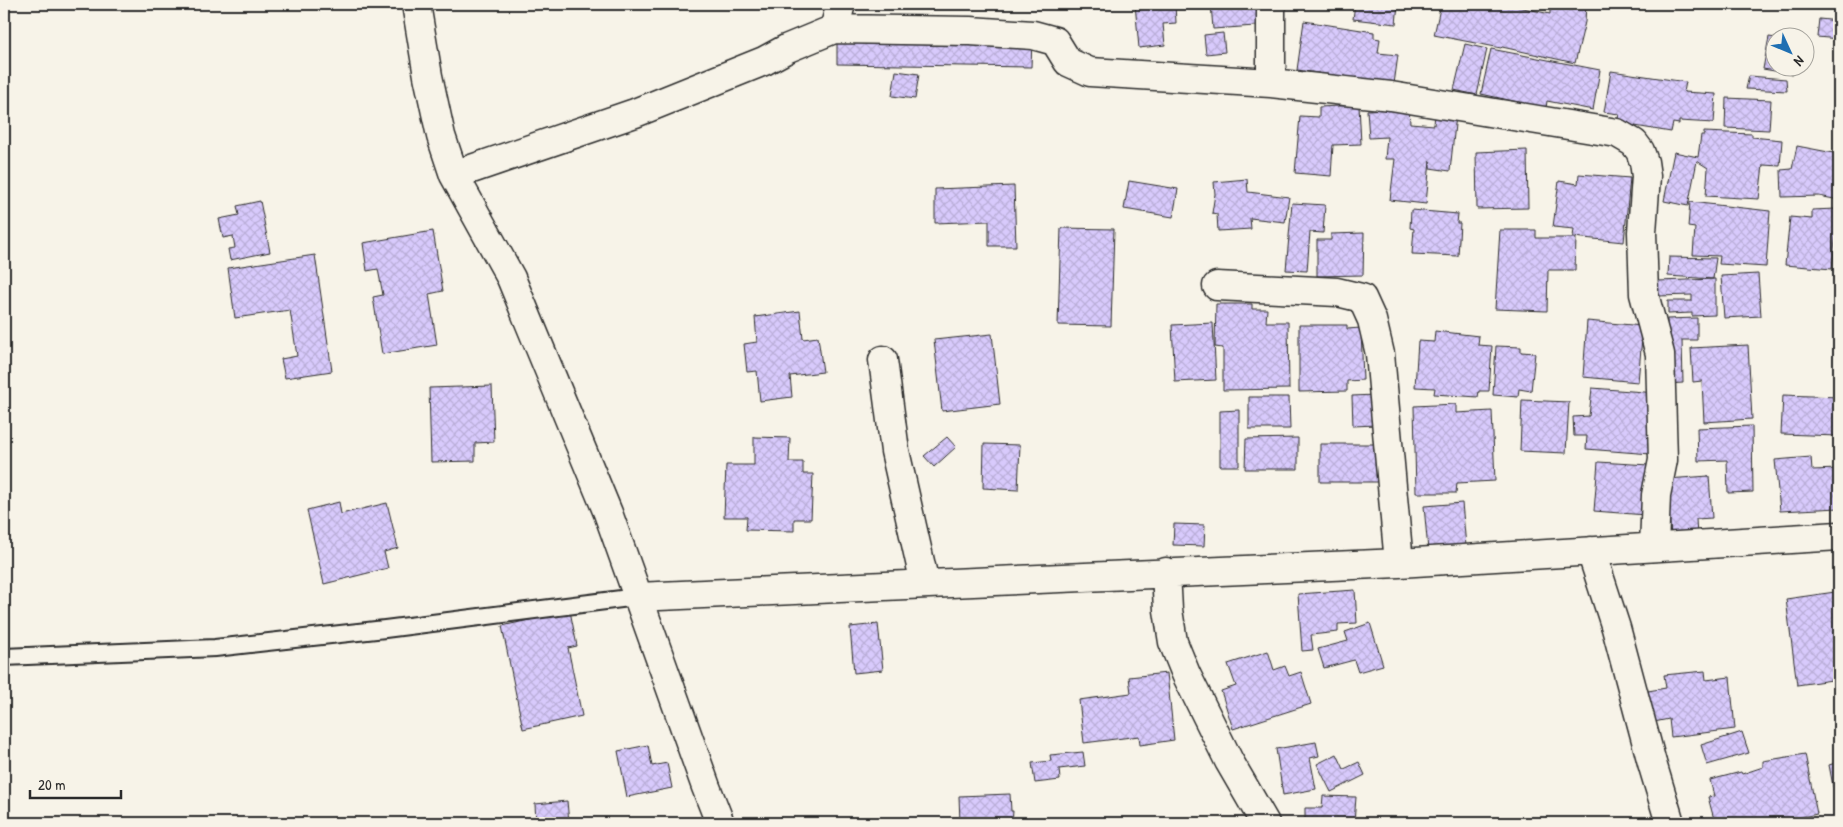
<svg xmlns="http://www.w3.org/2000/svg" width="1843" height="827" viewBox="0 0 1843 827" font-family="'Patrick Hand',sans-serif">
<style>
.building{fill:url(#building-cross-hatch);stroke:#2b2b2b}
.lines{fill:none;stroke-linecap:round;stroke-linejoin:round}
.service-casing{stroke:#2b2b2b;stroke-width:20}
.minor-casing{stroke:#2b2b2b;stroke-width:31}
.service{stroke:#f7f3e8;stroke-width:16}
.minor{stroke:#f7f3e8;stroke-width:28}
</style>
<defs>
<pattern id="building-cross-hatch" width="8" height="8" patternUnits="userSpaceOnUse" patternTransform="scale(1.25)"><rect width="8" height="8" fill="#d8cafc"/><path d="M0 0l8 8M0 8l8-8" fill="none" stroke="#baaed8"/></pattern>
</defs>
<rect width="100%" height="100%" fill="#f7f3e8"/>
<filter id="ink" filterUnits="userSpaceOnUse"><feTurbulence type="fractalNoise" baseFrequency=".02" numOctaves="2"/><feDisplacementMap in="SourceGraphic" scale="10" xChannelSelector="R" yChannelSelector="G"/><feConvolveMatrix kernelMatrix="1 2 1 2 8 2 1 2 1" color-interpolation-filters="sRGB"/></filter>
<g filter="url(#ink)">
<path class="building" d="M 1135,4 L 1175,4 L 1176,23 L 1163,24 L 1165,45 L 1139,48 Z
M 1211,4 L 1267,4 L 1269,25 L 1213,29 Z
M 1355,4 L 1398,4 L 1396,24 L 1353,19 Z
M 1441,4 L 1511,4 L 1510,5 L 1550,14 L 1550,9 L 1531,4 L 1586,4 L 1585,22 L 1575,63 L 1502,47 L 1501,48 L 1434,35 Z
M 1760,4 L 1794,4 L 1793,9 Z
M 1819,19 L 1839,21 L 1839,39 L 1817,37 Z
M 1304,21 L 1374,32 L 1374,38 L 1380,39 L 1378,53 L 1398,55 L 1394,84 L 1297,70 Z
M 1223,33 L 1225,52 L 1206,54 L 1204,35 Z
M 837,36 L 1032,39 L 1031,67 L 837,64 Z
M 1769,37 L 1776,38 L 1776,68 L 1793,68 L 1792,74 L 1763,69 Z
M 1465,44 L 1487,49 L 1477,95 L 1454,90 Z
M 1491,49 L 1600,70 L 1593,110 L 1547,101 L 1546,108 L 1481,94 Z
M 896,71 L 919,74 L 915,99 L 892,96 Z
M 1611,71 L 1686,82 L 1684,92 L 1716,94 L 1714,123 L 1679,121 L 1679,124 L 1673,123 L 1671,132 L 1617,123 L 1619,114 L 1604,112 Z
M 1749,76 L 1786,79 L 1787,91 L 1746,89 Z
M 1726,98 L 1771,100 L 1769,130 L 1725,128 Z
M 1359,105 L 1361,144 L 1333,145 L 1331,176 L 1295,173 L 1300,116 L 1319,117 L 1319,107 Z
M 1409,108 L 1410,123 L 1434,125 L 1435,113 L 1456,115 L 1450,171 L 1430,168 L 1430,161 L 1426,204 L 1390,200 L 1395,159 L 1385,159 L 1387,137 L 1369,138 L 1367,110 Z
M 1704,132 L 1752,134 L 1752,137 L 1782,140 L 1780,166 L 1763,165 L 1759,199 L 1706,196 L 1708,168 L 1697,161 L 1688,206 L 1664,201 L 1674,152 L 1698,157 L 1701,135 L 1704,135 Z
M 1797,146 L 1839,154 L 1839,200 L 1819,196 L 1782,197 L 1781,170 L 1792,169 Z
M 1527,150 L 1528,208 L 1477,209 L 1476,152 Z
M 1579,174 L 1630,178 L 1624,242 L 1573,237 L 1574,229 L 1553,227 L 1559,181 L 1578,184 Z
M 1247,179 L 1248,192 L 1289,197 L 1285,222 L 1250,218 L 1251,229 L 1218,231 L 1217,214 L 1212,213 L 1215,194 L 1214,182 Z
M 1129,181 L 1178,189 L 1173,217 L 1124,209 Z
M 1014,186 L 1016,246 L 989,246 L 989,221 L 935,223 L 935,189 Z
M 260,201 L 270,252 L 230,260 L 228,249 L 235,248 L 233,236 L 223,238 L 219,219 L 239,215 L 237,206 Z
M 1690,202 L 1770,211 L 1766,267 L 1719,264 L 1720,256 L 1693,255 L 1695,228 L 1688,227 Z
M 1292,203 L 1325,205 L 1323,233 L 1310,232 L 1307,271 L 1286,270 Z
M 1836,209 L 1837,221 L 1832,269 L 1785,265 L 1790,217 L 1812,219 L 1812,210 Z
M 1411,210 L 1458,214 L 1457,223 L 1460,223 L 1458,256 L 1412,254 L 1414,229 L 1410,228 Z
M 1061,228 L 1114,229 L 1111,326 L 1058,325 Z
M 1500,230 L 1536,230 L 1536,238 L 1576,238 L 1575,270 L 1548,270 L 1547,311 L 1495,309 Z
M 433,231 L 443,291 L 429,294 L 437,345 L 382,354 L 373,297 L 383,295 L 378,269 L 367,271 L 363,243 Z
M 1364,233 L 1363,275 L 1317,276 L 1317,240 L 1331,240 L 1331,234 Z
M 315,255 L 332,371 L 285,378 L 281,359 L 297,356 L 290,310 L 235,318 L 228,268 Z
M 1669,257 L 1716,258 L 1713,279 L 1668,276 Z
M 1758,274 L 1761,316 L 1724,318 L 1721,276 Z
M 1715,279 L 1715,315 L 1692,316 L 1692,313 L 1668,314 L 1668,301 L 1692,301 L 1692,295 L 1658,296 L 1658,281 Z
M 1216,304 L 1252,304 L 1252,309 L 1267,309 L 1266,322 L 1288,322 L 1289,389 L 1223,390 L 1223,348 L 1215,347 Z
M 800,311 L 803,339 L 818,337 L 823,372 L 790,376 L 792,397 L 760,401 L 757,371 L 747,372 L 744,344 L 757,342 L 755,317 Z
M 1697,318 L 1697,340 L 1682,340 L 1683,383 L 1666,384 L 1667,319 Z
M 1587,321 L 1643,326 L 1638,382 L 1583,377 Z
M 1213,323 L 1216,380 L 1175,382 L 1172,325 Z
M 1299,325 L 1347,325 L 1347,329 L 1361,328 L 1363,380 L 1347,381 L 1347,391 L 1299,392 Z
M 1435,331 L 1479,336 L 1478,345 L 1492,346 L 1489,391 L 1479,391 L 1478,397 L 1434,394 L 1435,388 L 1415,387 L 1418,341 L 1434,342 Z
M 992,334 L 1000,404 L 942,411 L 934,340 Z
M 1748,345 L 1752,419 L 1704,422 L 1702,381 L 1693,382 L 1691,348 Z
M 1496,346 L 1521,347 L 1521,352 L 1535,353 L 1531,391 L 1519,389 L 1518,397 L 1493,395 Z
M 492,386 L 494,442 L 475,443 L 475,461 L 431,462 L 429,388 Z
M 1592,388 L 1657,393 L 1651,454 L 1586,449 L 1587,436 L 1574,436 L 1573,417 L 1589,416 Z
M 1375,395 L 1376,425 L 1353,426 L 1352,396 Z
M 1783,395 L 1839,397 L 1838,436 L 1781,434 Z
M 1249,397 L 1289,397 L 1290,429 L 1249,429 Z
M 1522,400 L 1569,402 L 1566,453 L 1520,451 Z
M 1456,404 L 1456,413 L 1492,411 L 1495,481 L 1457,483 L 1456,493 L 1416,493 L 1414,406 Z
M 1239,410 L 1239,466 L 1220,466 L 1220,411 Z
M 1752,426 L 1753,492 L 1728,493 L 1727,460 L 1698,461 L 1697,428 Z
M 754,437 L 790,438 L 789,462 L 803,462 L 803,474 L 813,474 L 811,519 L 794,519 L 794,531 L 746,530 L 747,517 L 724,517 L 726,465 L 754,465 Z
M 947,437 L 956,447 L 934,467 L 924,456 Z
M 1298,438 L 1298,469 L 1245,469 L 1246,439 Z
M 984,444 L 1020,445 L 1018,490 L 983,488 Z
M 1320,444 L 1378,444 L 1378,482 L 1320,482 Z
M 1811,457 L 1812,470 L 1839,469 L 1839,508 L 1780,511 L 1775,460 Z
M 1598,462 L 1649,465 L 1646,515 L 1594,511 Z
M 1709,476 L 1712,518 L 1696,519 L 1697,536 L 1671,538 L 1667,479 Z
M 339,502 L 341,514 L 387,503 L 398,548 L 384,552 L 388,568 L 324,584 L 307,510 Z
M 1462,503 L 1466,546 L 1428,550 L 1424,506 Z
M 1174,524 L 1205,525 L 1204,546 L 1173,545 Z
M 1355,590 L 1357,623 L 1338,624 L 1338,632 L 1311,635 L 1313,650 L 1302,651 L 1298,594 Z
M 1835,592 L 1839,627 L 1839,679 L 1797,685 L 1786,599 Z
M 570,611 L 577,646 L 568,648 L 582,716 L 523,729 L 502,626 Z
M 1370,623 L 1383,665 L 1358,672 L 1354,660 L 1324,668 L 1318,649 L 1348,641 L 1345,632 Z
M 878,624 L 883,670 L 854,673 L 850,627 Z
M 1268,651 L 1274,670 L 1285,666 L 1289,676 L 1301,672 L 1311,704 L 1233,729 L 1221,691 L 1236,686 L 1228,664 Z
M 1705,671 L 1706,680 L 1730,677 L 1735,729 L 1671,737 L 1669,719 L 1654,722 L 1648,691 L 1666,688 L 1664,675 Z
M 1167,673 L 1174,740 L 1140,745 L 1139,736 L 1084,743 L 1079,700 L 1131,693 L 1129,677 Z
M 1742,732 L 1749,753 L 1707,765 L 1701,745 Z
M 1316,742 L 1319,756 L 1310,758 L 1316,789 L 1283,795 L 1276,749 Z
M 648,745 L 652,766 L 667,763 L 672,788 L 627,797 L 618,751 Z
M 1083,752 L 1085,766 L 1059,769 L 1060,780 L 1035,783 L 1032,763 L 1051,761 L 1050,755 Z
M 1337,754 L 1344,769 L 1359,762 L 1365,775 L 1331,792 L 1317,764 Z
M 1805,754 L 1817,814 L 1773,823 L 1715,823 L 1708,797 L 1714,796 L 1710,780 L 1741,772 L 1742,774 L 1763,767 L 1763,761 Z
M 1839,762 L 1839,790 L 1834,791 L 1829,765 Z
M 1010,794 L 1011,811 L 1013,811 L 1012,823 L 960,823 L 959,796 Z
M 1323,796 L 1356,797 L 1354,823 L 1305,823 L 1305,808 L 1322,808 Z
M 567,801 L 569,823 L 536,823 L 535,804 Z"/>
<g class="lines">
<defs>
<path id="service" d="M 4,657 L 215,648 L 385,629 L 637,597"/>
<path id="minor" d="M 416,4 L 428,76 L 441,136 L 454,175 L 511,278 L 608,513 L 706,787 L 720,823
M 1271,4 L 1271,83
M 834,29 L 841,4
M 454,175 L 635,113 L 764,61 L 788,48 L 834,29 L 970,31 L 1033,35 L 1055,41 L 1068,62 L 1090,72 L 1271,83 L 1391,96 L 1617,133 L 1634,143 L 1640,151 L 1644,162 L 1646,176 L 1642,232 L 1644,294 L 1660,354 L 1663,460 L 1656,495 L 1654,547
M 1217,286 L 1337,292 L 1362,298 L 1372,320 L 1380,354 L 1399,563
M 883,360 L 895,451 L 925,584
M 1591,551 L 1616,628 L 1652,763 L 1670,823
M 1166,572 L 1168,610 L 1173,642 L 1186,674 L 1229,761 L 1265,823
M 637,597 L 1399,563 L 1839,536"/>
</defs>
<use href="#service" class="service-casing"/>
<use href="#minor" class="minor-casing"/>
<use href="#service" class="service"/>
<use href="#minor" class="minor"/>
</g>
</g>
<rect width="1843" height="827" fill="none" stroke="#f7f3e8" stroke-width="20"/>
<rect x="10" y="10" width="1823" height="807" fill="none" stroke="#2b2b2b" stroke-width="2" filter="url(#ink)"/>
<g transform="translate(1790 52) rotate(134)"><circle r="24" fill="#f7f3e8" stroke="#a5a39c"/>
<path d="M0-4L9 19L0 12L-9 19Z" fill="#1f6fb2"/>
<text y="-8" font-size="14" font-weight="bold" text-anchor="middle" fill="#2b2b2b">N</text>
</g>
<path d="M30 790v8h91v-8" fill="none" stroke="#2b2b2b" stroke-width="2.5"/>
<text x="38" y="790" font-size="15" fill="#2b2b2b" stroke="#f7f3e8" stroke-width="4" paint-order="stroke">20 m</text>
</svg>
